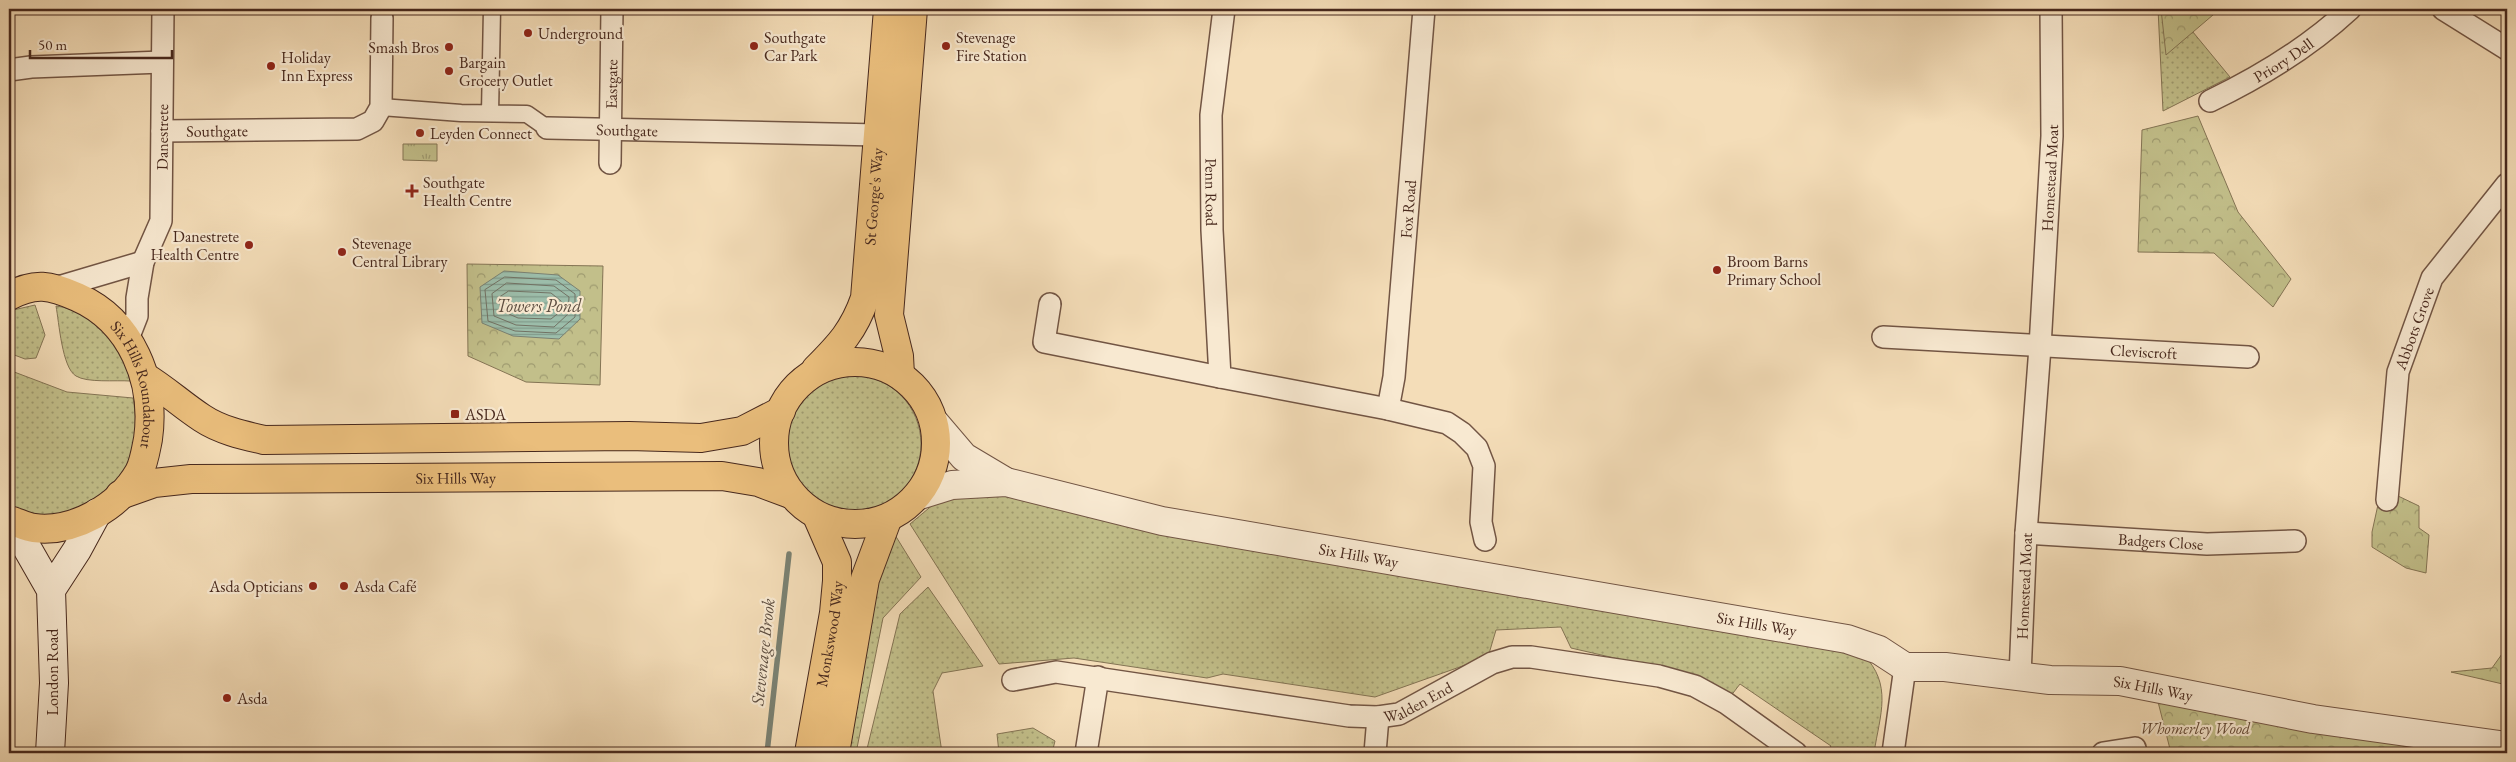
<svg xmlns="http://www.w3.org/2000/svg" width="2516" height="762" viewBox="0 0 2516 762" font-family="'EB Garamond',serif">
<style>
.grass{fill:url(#grass-dots);stroke:#847454}
.forest{fill:url(#forest-crowns);stroke:#847454}
.park{fill:url(#park-tufts);stroke:#847454}
.water{fill:url(#water-rules);stroke:#7a8172}
.lines{fill:none;stroke-linecap:round;stroke-linejoin:round}
.shore{stroke:#727264;stroke-width:1}
.stream{stroke:#7a8172;stroke-width:5.5}
.pedestrian-casing{stroke:#725544;stroke-width:19}
.minor-casing{stroke:#725544;stroke-width:24}
.tertiary-casing{stroke:#725544;stroke-width:30}
.secondary-casing{stroke:#47281d;stroke-width:30}
.primary-casing{stroke:#47281d;stroke-width:30}
.pedestrian{stroke:#f8e9d1;stroke-width:16}
.minor{stroke:#f8e9d1;stroke-width:21}
.tertiary{stroke:#f8e9d1;stroke-width:28}
.secondary{stroke:#f8e9d1;stroke-width:28}
.primary{stroke:#eabe7c;stroke-width:28}
.poi-dot{fill:#8f2418;stroke:#f8e9d1;stroke-width:2}
.labels{text-anchor:middle;stroke-width:4.5;stroke-linejoin:round;paint-order:stroke}
.poi-label{font-size:16px;fill:#47281d;stroke:#f8e9d1;text-anchor:start}
.street-label{font-size:16px;fill:#47281d;stroke:#f8e9d1}
.park-label{font-size:16px;font-style:italic;fill:#604633;stroke:#f8e9d1}
.water-label{font-size:18px;font-style:italic;fill:#5c4d40;stroke:#f8e9d1}
</style>
<defs>
<pattern id="grass-dots" width="8" height="8" patternUnits="userSpaceOnUse" patternTransform="scale(1.25)"><rect width="8" height="8" fill="#c2bf8a"/><path d="M2 2h.1M6 6h.1" fill="none" stroke="#9f9b70" stroke-width="1.8" stroke-linecap="round"/></pattern>
<pattern id="forest-crowns" width="20" height="18" patternUnits="userSpaceOnUse" patternTransform="scale(1.25)"><rect width="20" height="18" fill="#c2bf8a"/><path d="M2 6a3 3 0 1 1 6 0M12 15a3 3 0 1 1 6 0" fill="none" stroke="#9f9b70"/></pattern>
<pattern id="park-tufts" width="24" height="20" patternUnits="userSpaceOnUse" patternTransform="scale(1.25)"><rect width="24" height="20" fill="#c2bf8a"/><path d="M3 7l-1-3M5 7V3M7 7l1-3M15 17l-1-3M17 17v-4M19 17l1-3" fill="none" stroke="#9f9b70"/></pattern>
<pattern id="water-rules" width="6" height="5" patternUnits="userSpaceOnUse" patternTransform="scale(1.25)"><rect width="6" height="5" fill="#9cbdaa"/><path d="M0 2.5h6" fill="none" stroke="#819a8a"/></pattern>
</defs>
<rect width="100%" height="100%" fill="#f4ddb8"/>
<filter id="stains"><feTurbulence type="fractalNoise" baseFrequency=".004" numOctaves="4"/><feColorMatrix values="0 0 0 0 .2 0 0 0 0 .09 0 0 0 0 .02 0 0 0 .5 -.17"/></filter>
<radialGradient id="worn" r=".72"><stop offset=".6" stop-color="#630" stop-opacity="0"/><stop offset="1" stop-color="#630" stop-opacity=".3"/></radialGradient>
<path class="grass" d="M 2158,9 L 2174,9 L 2230,77 L 2163,111 Z
M 35,305 L 45,335 L 36,358 L 25,359 L 9,353 L 9,311 Z
M 56,306 C 95,311 123,343 130,381 C 116,380 87,383 76,376 C 62,368 59,322 56,306 Z
M 9,370 L 67,392 L 133,398 C 148,478 88,538 9,507 Z
M783 444a69 69 0 1 1 138 0a69 69 0 1 1-138 0Z
M 1008,492 L 1863,654 C 1893,685 1880,714 1874,753 L 1826,753 L 1831,746 L 1740,684 L 1730,697 L 1697,677 L 1571,648 L 1561,627 L 1496,630 L 1488,657 L 1375,697 L 1223,674 L 1207,678 L 1074,658 L 999,664 L 910,524 L 935,503 L 946,498 Z
M 895,535 L 921,577 L 883,618 L 856,753 L 844,753 L 865,610 Z
M 928,587 L 983,666 L 942,673 L 933,691 L 942,753 L 866,753 L 900,614 Z
M 1033,728 L 1055,741 L 1052,753 L 999,753 L 997,734 Z"/>
<path class="forest" d="M 2161,9 L 2220,9 L 2166,55 Z
M 2198,116 L 2238,212 L 2291,279 L 2273,307 L 2214,253 L 2138,252 L 2142,130 Z
M 467,264 L 603,266 L 600,385 L 526,382 L 468,356 Z
M 2396,495 L 2419,506 L 2419,528 L 2429,535 L 2426,573 L 2406,568 L 2372,547 L 2372,532 L 2379,500 Z
M 2507,647 L 2507,685 L 2451,672 L 2492,668 Z
M 2156,694 L 2437,753 L 2171,753 Z"/>
<path class="park" d="M 403,144 L 437,144 L 437,161 L 403,160 Z"/>
<path class="water" d="M 504,271 L 558,275 L 580,291 L 580,319 L 559,339 L 513,336 L 482,323 L 480,287 Z"/>
<g class="lines">
<path class="shore" d="M 505,277 L 556,280 L 575,294 L 575,317 L 556,333 L 515,331 L 488,321 L 485,290 Z
M 507,283 L 554,286 L 569,297 L 568,314 L 554,327 L 516,325 L 494,316 L 492,294 Z
M 509,291 L 551,293 L 561,301 L 561,311 L 551,319 L 518,318 L 500,310 L 500,297 Z"/>
<path class="stream" d="M 767,753 L 789,554"/>
<defs>
<path id="pedestrian" d="M 381,107 L 461,113 L 527,114 L 547,128
M 490,113 L 492,9"/>
<g id="minor">
<path id="s1" d="M 1224,9 L 1211,115 L 1212,230 L 1220,377 L 1388,409 L 1447,423 L 1462,433 L 1477,448 L 1484,466 L 1481,522 L 1485,540"/>
<path d="M 2443,9 L 2507,49"/>
<path d="M 9,70 L 31,67 L 162,62"/>
<path id="s2" d="M 2210,101 C 2262,76 2308,48 2350,9"/>
<path id="s3" d="M 547,128 L 878,135"/>
<path id="s4" d="M 162,131 L 357,129 L 373,121 L 381,107 L 382,18"/>
<path id="s5" d="M 610,163 L 612,9"/>
<path d="M 55,288 L 143,262"/>
<path d="M 1050,304 L 1044,342 L 1220,377"/>
<path id="s6" d="M 1883,337 L 2248,357"/>
<path id="s7" d="M 128,339 L 137,316 L 137,298 L 143,262 L 161,221 L 163,9"/>
<path id="s8" d="M 1388,409 L 1394,377 L 1424,9"/>
<path id="s9" d="M 2387,500 L 2398,372 L 2432,278 L 2507,184"/>
<path id="s10" d="M 2026,533 L 2207,544 L 2295,541"/>
<path id="s11" d="M 2020,676 L 2026,533 L 2040,347 L 2052,136 L 2051,9"/>
<path id="s12" d="M 1013,680 L 1056,672 L 1349,716 L 1378,717 L 1399,714 L 1492,663 L 1512,657 L 1531,657 L 1659,676 L 1695,686 L 1726,703 L 1796,753"/>
<path d="M 1086,753 L 1098,677"/>
<path d="M 1375,753 L 1378,717"/>
<path d="M 1893,753 L 1905,667"/>
<path d="M 2103,753 L 2135,748"/>
</g>
<g id="tertiary">
<path d="M 935,423 L 964,457 L 1006,482"/>
<path id="s13" d="M 920,495 L 952,485 L 1006,482 L 1162,521 L 1847,639 L 1879,650 L 1905,667 L 1945,667 L 2050,680 L 2120,681 L 2313,719 L 2507,746"/>
</g>
<path id="secondary" d="M 9,526 L 27,548 L 51,590 L 54,683 L 50,753
M 51,590 L 77,550 L 97,513"/>
<g id="primary">
<path id="s14" d="M 9,296 C 35,282 50,285 77,297 C 132,321 156,382 148,439 C 146,449 144,463 139,472 C 119,507 74,533 34,528 C 26,527 17,522 9,520"/>
<circle cx="855" cy="443" r="81"/>
<path id="s15" d="M 816,369 C 840,345 854,330 865,298 L 888,9"/>
<path d="M 900,375 L 899,356 L 889,315 L 913,9"/>
<path d="M 145,377 C 165,389 182,405 202,418 C 220,430 242,435 264,440 L 629,436 L 701,438 L 742,431 L 781,411"/>
<path id="s16" d="M 120,495 L 154,483 L 191,479 L 722,476 L 758,482 L 790,494"/>
<path id="s17" d="M 809,753 L 834,613 L 837,581 L 837,562 L 817,516"/>
<path d="M 835,753 L 865,579 L 887,520"/>
</g>
</defs>
<use href="#pedestrian" class="pedestrian-casing"/>
<use href="#minor" class="minor-casing"/>
<use href="#tertiary" class="tertiary-casing"/>
<use href="#secondary" class="secondary-casing"/>
<use href="#primary" class="primary-casing"/>
<use href="#pedestrian" class="pedestrian"/>
<use href="#minor" class="minor"/>
<use href="#tertiary" class="tertiary"/>
<use href="#secondary" class="secondary"/>
<use href="#primary" class="primary"/>
</g>
<g class="poi-dot">
<circle cx="528" cy="33" r="5"/>
<circle cx="754" cy="46" r="5"/>
<circle cx="946" cy="46" r="5"/>
<circle cx="449" cy="47" r="5"/>
<circle cx="271" cy="66" r="5"/>
<circle cx="449" cy="71" r="5"/>
<circle cx="420" cy="133" r="5"/>
<path d="M409.5 183.5h5v5h5v5h-5v5h-5v-5h-5v-5h5z"/>
<circle cx="249" cy="245" r="5"/>
<circle cx="342" cy="252" r="5"/>
<circle cx="1717" cy="270" r="5"/>
<rect x="450" y="409" width="10" height="10" rx="2.5"/>
<circle cx="313" cy="586" r="5"/>
<circle cx="344" cy="586" r="5"/>
<circle cx="227" cy="698" r="5"/>
</g>
<g class="labels">
<g class="poi-label">
<text x="538" y="39">Underground</text>
<text x="764" y="43">Southgate<tspan x="764" dy="18">Car Park</tspan></text>
<text x="956" y="43">Stevenage<tspan x="956" dy="18">Fire Station</tspan></text>
<text x="439" y="53" text-anchor="end">Smash Bros</text>
<text x="281" y="63">Holiday<tspan x="281" dy="18">Inn Express</tspan></text>
<text x="459" y="68">Bargain<tspan x="459" dy="18">Grocery Outlet</tspan></text>
<text x="430" y="139">Leyden Connect</text>
<text x="423" y="188">Southgate<tspan x="423" dy="18">Health Centre</tspan></text>
<text x="239" y="242" text-anchor="end">Danestrete<tspan x="239" dy="18">Health Centre</tspan></text>
<text x="352" y="249">Stevenage<tspan x="352" dy="18">Central Library</tspan></text>
<text x="1727" y="267">Broom Barns<tspan x="1727" dy="18">Primary School</tspan></text>
<text x="465" y="420">ASDA</text>
<text x="303" y="592" text-anchor="end">Asda Opticians</text>
<text x="354" y="592">Asda Café</text>
<text x="237" y="704">Asda</text>
</g>
<g class="street-label">
<text dy="6" stroke="none"><textPath href="#s2" startOffset="84">Priory Dell</textPath></text>
<text dy="6" stroke="none"><textPath href="#s5" startOffset="79">Eastgate</textPath></text>
<text dy="6" stroke="none"><textPath href="#s3" startOffset="80">Southgate</textPath></text>
<text dy="6" stroke="none"><textPath href="#s4" startOffset="55">Southgate</textPath></text>
<text dy="6" stroke="none"><textPath href="#s7" startOffset="208">Danestrete</textPath></text>
<text dy="6" stroke="none"><textPath href="#s11" startOffset="499">Homestead Moat</textPath></text>
<text dy="6" stroke="none"><textPath href="#s1" startOffset="184">Penn Road</textPath></text>
<text dy="6" stroke="none"><textPath href="#s15" startOffset="189">St George's Way</textPath></text>
<text dy="6" stroke="none"><textPath href="#s8" startOffset="201">Fox Road</textPath></text>
<text dy="6" stroke="none"><textPath href="#s9" startOffset="175">Abbots Grove</textPath></text>
<text dy="6" stroke="none"><textPath href="#s6" startOffset="261">Cleviscroft</textPath></text>
<text dy="6" stroke="none"><textPath href="#s14" startOffset="184">Six Hills Roundabout</textPath></text>
<text dy="6" stroke="none"><textPath href="#s16" startOffset="338">Six Hills Way</textPath></text>
<text dy="6" stroke="none"><textPath href="#s10" startOffset="135">Badgers Close</textPath></text>
<text dy="6" stroke="none"><textPath href="#s13" startOffset="448">Six Hills Way</textPath></text>
<text dy="6" stroke="none"><textPath href="#s11" startOffset="90">Homestead Moat</textPath></text>
<text dy="6" stroke="none"><textPath href="#s13" startOffset="852">Six Hills Way</textPath></text>
<text dy="6" stroke="none"><textPath href="#s17" startOffset="121">Monkswood Way</textPath></text>
<text transform="translate(52 672) rotate(-90)" y="6">London Road</text>
<text dy="6" stroke="none"><textPath href="#s13" startOffset="1258">Six Hills Way</textPath></text>
<text dy="6" stroke="none"><textPath href="#s12" startOffset="412">Walden End</textPath></text>
</g>
<g class="park-label">
<text x="2195" y="734">Whomerley Wood</text>
</g>
<g class="water-label">
<text x="539" y="312">Towers Pond</text>
<text transform="translate(763 652) rotate(-84)" y="6">Stevenage Brook</text>
</g>
</g>
<rect width="2516" height="762" fill="none" stroke="#f4ddb8" stroke-width="30"/>
<rect x="10" y="10" width="2496" height="742" fill="none" stroke="#47281d" stroke-width="2.5"/>
<rect x="15" y="15" width="2486" height="732" fill="none" stroke="#47281d"/>
<path d="M30 50v8h142v-8" fill="none" stroke="#47281d" stroke-width="2.5"/>
<text x="38" y="50" font-size="15" fill="#47281d" stroke="#f8e9d1" stroke-width="4" paint-order="stroke">50 m</text>
<rect width="100%" height="100%" filter="url(#stains)"/>
<rect width="100%" height="100%" fill="url(#worn)"/>
</svg>
